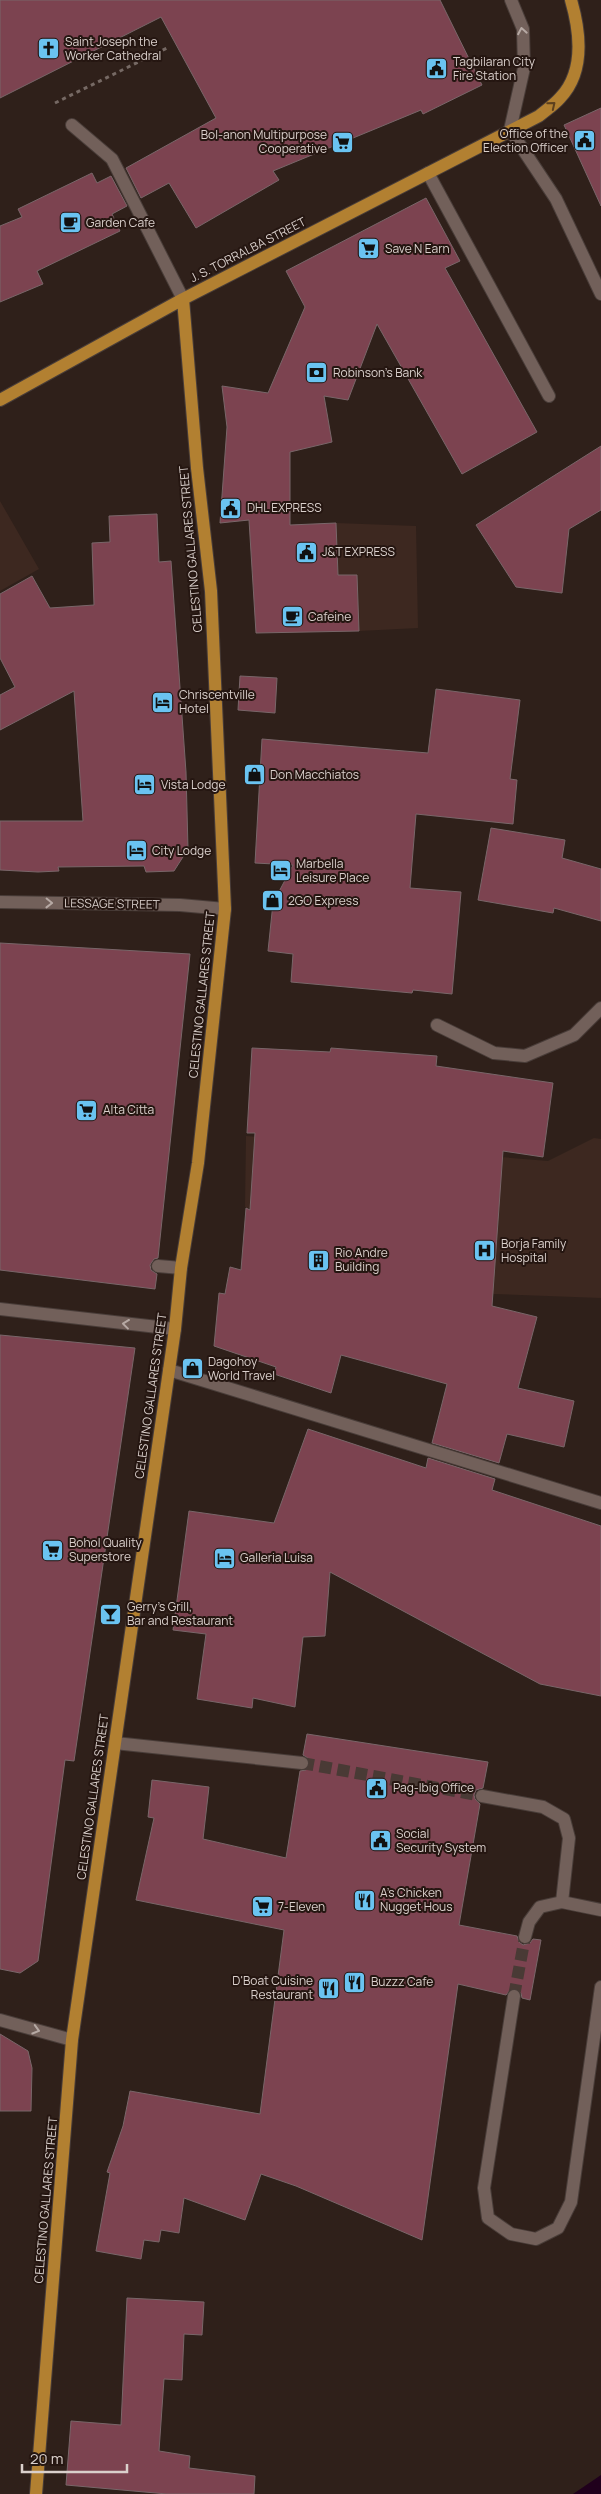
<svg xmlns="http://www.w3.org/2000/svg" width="601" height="2494" viewBox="0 0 601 2494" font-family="Manrope,sans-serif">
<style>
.built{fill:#3d2820}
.water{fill:#20001c}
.building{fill:#7c4350;stroke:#796669}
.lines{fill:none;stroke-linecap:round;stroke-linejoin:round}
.minor-tunnel{stroke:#493a35;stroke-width:12;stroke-dasharray:12 6;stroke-linecap:butt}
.minor-casing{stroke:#493d39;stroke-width:14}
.major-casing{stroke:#493d39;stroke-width:14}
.path{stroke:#766964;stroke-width:3;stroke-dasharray:4 4;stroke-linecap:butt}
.minor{stroke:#72605a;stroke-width:12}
.major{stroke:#b28031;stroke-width:12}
.oneway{stroke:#b6a9a4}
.oneway2{stroke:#5d401e}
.labels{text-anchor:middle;stroke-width:4;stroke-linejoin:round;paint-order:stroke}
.poi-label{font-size:12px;fill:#dad0cc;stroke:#251611;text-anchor:start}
.street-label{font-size:12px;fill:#dad0cc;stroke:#251611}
</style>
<rect width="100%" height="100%" fill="#2f201a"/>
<path class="built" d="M 0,501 L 39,569 L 0,591 Z
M 336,523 L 416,526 L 418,628 L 359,631 L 357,575 L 338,575 Z
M 246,1136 L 548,1161 L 594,1138 L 601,1139 L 601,1298 L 494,1294 L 245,1207 Z"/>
<path class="water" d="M 601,2475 L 601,2494 L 573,2494 Z"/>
<path class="building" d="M 0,0 L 440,0 L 482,85 L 423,114 L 421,110 L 273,171 L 279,180 L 196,228 L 169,183 L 141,198 L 126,168 L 216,118 L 161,17 L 0,98 Z
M 601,108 L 601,206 L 564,125 Z
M 92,173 L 97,183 L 111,176 L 127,206 L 112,214 L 120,231 L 37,271 L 43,284 L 0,302 L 0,226 L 22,217 L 18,209 Z
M 426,198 L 460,261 L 445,268 L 537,432 L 462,474 L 377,324 L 348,400 L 324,396 L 332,442 L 290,452 L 290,525 L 336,523 L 338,575 L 357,575 L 359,631 L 256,633 L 249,520 L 220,523 L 227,427 L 222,386 L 268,393 L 305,307 L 286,271 Z
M 601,446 L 601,510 L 569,529 L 562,593 L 516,587 L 476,525 Z
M 157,514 L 159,562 L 171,561 L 186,772 L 188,849 L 174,871 L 146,872 L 144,866 L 58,867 L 59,871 L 38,872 L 0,870 L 0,821 L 83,821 L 74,691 L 0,730 L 0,695 L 15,687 L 0,658 L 0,594 L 32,576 L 50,608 L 94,605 L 92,543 L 110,542 L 109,516 Z
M 240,676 L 277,678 L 275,713 L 238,710 Z
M 436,689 L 520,700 L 510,779 L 517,780 L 513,824 L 416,814 L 410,888 L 461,892 L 452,994 L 413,990 L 412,993 L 291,982 L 293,954 L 268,951 L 273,903 L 293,865 L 255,863 L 262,739 L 428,753 Z
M 491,828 L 565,840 L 562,858 L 601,869 L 601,921 L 554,908 L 553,913 L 478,900 Z
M 0,943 L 190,954 L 158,1258 L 154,1259 L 150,1265 L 151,1270 L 157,1274 L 155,1289 L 0,1270 Z
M 252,1048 L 330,1052 L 331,1048 L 437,1056 L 436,1066 L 553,1083 L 543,1157 L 503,1151 L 492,1306 L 537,1317 L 518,1388 L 574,1401 L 564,1447 L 507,1434 L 499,1463 L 432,1443 L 447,1384 L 341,1355 L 331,1393 L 274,1374 L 276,1367 L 214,1346 L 219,1293 L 225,1294 L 230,1267 L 241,1270 L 246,1208 L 250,1210 L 255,1133 L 247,1133 Z
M 0,1335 L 135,1348 L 74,1761 L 65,1760 L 38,1961 L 20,1973 L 0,1969 Z
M 308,1429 L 426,1468 L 428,1458 L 495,1479 L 492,1490 L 601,1526 L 601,1696 L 540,1684 L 330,1572 L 325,1636 L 303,1637 L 295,1707 L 253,1698 L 252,1708 L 197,1699 L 206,1634 L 173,1630 L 189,1511 L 274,1523 Z
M 307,1734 L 488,1762 L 483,1788 L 476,1790 L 474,1795 L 475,1799 L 480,1804 L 459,1925 L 517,1936 L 519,1942 L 523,1945 L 530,1943 L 533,1939 L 541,1940 L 530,2000 L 522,1998 L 521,1993 L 516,1988 L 511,1989 L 506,1995 L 458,1984 L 422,2240 L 296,2186 L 261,2174 L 245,2220 L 184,2198 L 179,2233 L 161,2230 L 159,2242 L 144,2240 L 141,2259 L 96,2251 L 110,2173 L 107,2172 L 123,2126 L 130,2091 L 260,2114 L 284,1930 L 136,1900 L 154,1818 L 148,1817 L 152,1780 L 209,1787 L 203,1839 L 286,1858 L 300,1771 L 306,1770 L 310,1764 L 309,1759 L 303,1755 Z
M 0,2034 L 28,2051 L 32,2068 L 31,2111 L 0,2111 Z
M 127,2298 L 204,2302 L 202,2335 L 184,2334 L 182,2380 L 164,2379 L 159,2451 L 190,2456 L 189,2468 L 255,2476 L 254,2494 L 167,2494 L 66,2485 L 71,2421 L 121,2425 Z"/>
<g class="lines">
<path class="minor-tunnel" d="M 302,1763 L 482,1796
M 514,1996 L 525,1937"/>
<defs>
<path id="minor" d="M 511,0 L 523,29 L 524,68 L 510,130 L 556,199 L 601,294
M 72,125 L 112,159 L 183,299
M 428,173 L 549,396
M 0,902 L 180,905 L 225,909
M 437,1025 L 494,1053 L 525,1056 L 574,1035 L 601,1008
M 158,1266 L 181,1268
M 0,1309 L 175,1329
M 169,1370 L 601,1503
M 115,1743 L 302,1763
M 482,1796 L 543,1807 L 564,1819 L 569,1838 L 562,1902
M 525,1937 L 529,1922 L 540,1907 L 562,1902 L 601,1910
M 514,1996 L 484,2188 L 488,2218 L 511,2234 L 536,2239 L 558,2228 L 571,2202 L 601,1987
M 0,2020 L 72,2040"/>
<path id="major" d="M 0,400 L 183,299 L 539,116 C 546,110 554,105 560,98 C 585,72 580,31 571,0
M 36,2494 L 72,2040 L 175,1329 L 181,1268 L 198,1163 L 225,909 L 211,591 L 197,468 L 183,299"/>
</defs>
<use href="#minor" class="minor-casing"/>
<use href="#major" class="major-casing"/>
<path class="path" d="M 55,103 L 169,47"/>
<use href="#minor" class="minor"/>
<use href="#major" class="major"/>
</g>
<defs><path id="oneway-chevron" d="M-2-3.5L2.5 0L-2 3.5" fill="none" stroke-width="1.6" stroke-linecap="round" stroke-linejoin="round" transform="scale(1.25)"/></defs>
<g class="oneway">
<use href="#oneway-chevron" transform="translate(522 31) rotate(-100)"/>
<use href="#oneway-chevron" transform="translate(49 903) rotate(1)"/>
<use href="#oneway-chevron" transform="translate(126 1324) rotate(-173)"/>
<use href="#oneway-chevron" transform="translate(36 2030) rotate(16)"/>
</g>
<use class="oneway2" href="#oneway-chevron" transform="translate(552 105) rotate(-39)"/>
<defs>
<symbol id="church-square" viewBox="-11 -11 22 22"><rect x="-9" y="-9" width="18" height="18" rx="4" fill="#6ac3f1" stroke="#251611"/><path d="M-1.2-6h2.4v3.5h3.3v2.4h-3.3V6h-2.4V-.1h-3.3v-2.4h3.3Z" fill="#111"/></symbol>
<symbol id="civic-square" viewBox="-11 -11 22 22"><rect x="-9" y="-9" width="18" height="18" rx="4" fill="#6ac3f1" stroke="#251611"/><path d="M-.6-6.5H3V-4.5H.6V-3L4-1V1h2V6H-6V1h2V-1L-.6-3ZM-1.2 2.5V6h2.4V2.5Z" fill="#111"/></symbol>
<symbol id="supermarket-square" viewBox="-11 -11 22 22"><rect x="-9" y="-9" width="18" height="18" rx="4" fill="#6ac3f1" stroke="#251611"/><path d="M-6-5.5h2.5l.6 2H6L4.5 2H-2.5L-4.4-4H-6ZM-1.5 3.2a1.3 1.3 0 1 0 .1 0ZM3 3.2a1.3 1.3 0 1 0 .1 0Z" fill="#111"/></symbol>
<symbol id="cafe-square" viewBox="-11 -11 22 22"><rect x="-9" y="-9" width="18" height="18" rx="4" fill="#6ac3f1" stroke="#251611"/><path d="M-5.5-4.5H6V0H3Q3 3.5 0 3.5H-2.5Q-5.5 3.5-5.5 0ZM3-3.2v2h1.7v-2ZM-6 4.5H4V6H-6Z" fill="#111"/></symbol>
<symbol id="bank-square" viewBox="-11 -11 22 22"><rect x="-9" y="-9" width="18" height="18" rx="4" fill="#6ac3f1" stroke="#251611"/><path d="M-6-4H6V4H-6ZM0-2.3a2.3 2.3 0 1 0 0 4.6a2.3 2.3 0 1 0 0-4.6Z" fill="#111"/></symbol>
<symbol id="hotel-square" viewBox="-11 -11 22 22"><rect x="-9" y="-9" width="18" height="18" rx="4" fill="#6ac3f1" stroke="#251611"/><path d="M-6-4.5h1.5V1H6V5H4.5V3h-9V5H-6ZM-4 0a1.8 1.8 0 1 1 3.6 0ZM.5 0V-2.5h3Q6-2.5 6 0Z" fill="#111"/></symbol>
<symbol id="shop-square" viewBox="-11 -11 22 22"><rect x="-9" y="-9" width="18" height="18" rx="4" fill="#6ac3f1" stroke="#251611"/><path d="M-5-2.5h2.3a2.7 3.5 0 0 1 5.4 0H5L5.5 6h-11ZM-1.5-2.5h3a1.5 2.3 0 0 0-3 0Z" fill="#111"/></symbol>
<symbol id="hospital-square" viewBox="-11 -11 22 22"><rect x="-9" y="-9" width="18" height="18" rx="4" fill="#6ac3f1" stroke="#251611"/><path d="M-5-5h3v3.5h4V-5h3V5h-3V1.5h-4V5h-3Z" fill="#111"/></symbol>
<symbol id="building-square" viewBox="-11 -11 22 22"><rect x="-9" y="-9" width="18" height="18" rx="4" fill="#6ac3f1" stroke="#251611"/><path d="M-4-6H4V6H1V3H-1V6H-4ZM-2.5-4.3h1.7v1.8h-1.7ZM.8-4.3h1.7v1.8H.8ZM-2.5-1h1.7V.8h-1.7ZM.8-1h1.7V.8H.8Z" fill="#111"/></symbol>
<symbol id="bar-square" viewBox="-11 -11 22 22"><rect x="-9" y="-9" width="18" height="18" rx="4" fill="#6ac3f1" stroke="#251611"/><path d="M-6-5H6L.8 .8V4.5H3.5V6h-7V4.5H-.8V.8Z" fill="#111"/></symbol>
<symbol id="restaurant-square" viewBox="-11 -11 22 22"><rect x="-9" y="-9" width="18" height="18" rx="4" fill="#6ac3f1" stroke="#251611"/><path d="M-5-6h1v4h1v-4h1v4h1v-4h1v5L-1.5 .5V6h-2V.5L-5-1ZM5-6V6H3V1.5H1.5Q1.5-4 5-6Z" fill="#111"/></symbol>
</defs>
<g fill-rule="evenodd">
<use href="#church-square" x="36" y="36" width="25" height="25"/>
<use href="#civic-square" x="424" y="56" width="25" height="25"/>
<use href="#civic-square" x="572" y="128" width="25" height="25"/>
<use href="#supermarket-square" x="330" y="130" width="25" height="25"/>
<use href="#cafe-square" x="58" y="210" width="25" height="25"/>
<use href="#supermarket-square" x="356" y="236" width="25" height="25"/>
<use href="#bank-square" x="304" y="360" width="25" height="25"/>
<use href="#civic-square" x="218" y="496" width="25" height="25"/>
<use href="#civic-square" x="294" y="540" width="25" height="25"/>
<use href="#cafe-square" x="280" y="604" width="25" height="25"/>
<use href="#hotel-square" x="150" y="690" width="25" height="25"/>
<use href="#shop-square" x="242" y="762" width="25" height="25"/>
<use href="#hotel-square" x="132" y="772" width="25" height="25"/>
<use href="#hotel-square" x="124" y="838" width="25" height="25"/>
<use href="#hotel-square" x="268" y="858" width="25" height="25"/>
<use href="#shop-square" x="260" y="888" width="25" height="25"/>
<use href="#supermarket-square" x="74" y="1098" width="25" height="25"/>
<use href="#hospital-square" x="472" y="1238" width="25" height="25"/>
<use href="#building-square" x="306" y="1248" width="25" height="25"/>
<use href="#shop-square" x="180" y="1356" width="25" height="25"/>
<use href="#supermarket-square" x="40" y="1538" width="25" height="25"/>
<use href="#hotel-square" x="212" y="1546" width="25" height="25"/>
<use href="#bar-square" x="98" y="1602" width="25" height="25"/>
<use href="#civic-square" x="364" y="1776" width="25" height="25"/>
<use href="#civic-square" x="368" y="1828" width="25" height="25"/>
<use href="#restaurant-square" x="352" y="1888" width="25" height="25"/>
<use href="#supermarket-square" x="250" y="1894" width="25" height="25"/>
<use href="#restaurant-square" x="342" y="1970" width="25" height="25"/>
<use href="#restaurant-square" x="316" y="1976" width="25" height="25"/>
</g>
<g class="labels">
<g class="poi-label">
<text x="65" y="46">Saint Joseph the<tspan x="65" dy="14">Worker Cathedral</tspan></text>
<text x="453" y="66">Tagbilaran City<tspan x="453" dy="14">Fire Station</tspan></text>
<text x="568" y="138" text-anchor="end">Office of the<tspan x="568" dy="14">Election Officer</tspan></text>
<text x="327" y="139" text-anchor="end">Bol-anon Multipurpose<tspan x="327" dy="14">Cooperative</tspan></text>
<text x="86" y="227">Garden Cafe</text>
<text x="385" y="253">Save N Earn</text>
<text x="333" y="377">Robinson's Bank</text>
<text x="247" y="512">DHL EXPRESS</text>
<text x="322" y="556">J&amp;T EXPRESS</text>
<text x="308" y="621">Cafeine</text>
<text x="179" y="699">Chriscentville<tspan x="179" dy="14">Hotel</tspan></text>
<text x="270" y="779">Don Macchiatos</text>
<text x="161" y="789">Vista Lodge</text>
<text x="152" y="855">City Lodge</text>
<text x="296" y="868">Marbella<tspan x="296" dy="14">Leisure Place</tspan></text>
<text x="288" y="905">2GO Express</text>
<text x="103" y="1114">Alta Citta</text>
<text x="501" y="1248">Borja Family<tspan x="501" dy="14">Hospital</tspan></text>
<text x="335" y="1257">Rio Andre<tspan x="335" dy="14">Building</tspan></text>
<text x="208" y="1366">Dagohoy<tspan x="208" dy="14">World Travel</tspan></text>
<text x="69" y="1547">Bohol Quality<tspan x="69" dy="14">Superstore</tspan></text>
<text x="240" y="1562">Galleria Luisa</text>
<text x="127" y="1611">Gerry's Grill,<tspan x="127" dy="14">Bar and Restaurant</tspan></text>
<text x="393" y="1792">Pag-Ibig Office</text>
<text x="396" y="1838">Social<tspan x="396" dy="14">Security System</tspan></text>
<text x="380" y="1897">A's Chicken<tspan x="380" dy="14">Nugget Hous</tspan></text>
<text x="278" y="1911">7-Eleven</text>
<text x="313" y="1985" text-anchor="end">D'Boat Cuisine<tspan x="313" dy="14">Restaurant</tspan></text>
<text x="371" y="1986">Buzzz Cafe</text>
</g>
<g class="street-label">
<text transform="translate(248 250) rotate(-27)" y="4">J. S. TORRALBA STREET</text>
<text transform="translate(191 549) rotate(-95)" y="4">CELESTINO GALLARES STREET</text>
<text transform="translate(112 904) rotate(1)" y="4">LESSAGE STREET</text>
<text transform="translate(202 995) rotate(-84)" y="4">CELESTINO GALLARES STREET</text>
<text transform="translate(151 1396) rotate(-82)" y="4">CELESTINO GALLARES STREET</text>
<text transform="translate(93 1797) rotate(-82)" y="4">CELESTINO GALLARES STREET</text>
<text transform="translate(46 2200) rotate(-85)" y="4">CELESTINO GALLARES STREET</text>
</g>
</g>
<path d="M22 2464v8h105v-8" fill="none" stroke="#dad0cc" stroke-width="2.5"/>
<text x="30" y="2464" font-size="15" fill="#dad0cc" stroke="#251611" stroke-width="4" paint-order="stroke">20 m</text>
</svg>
